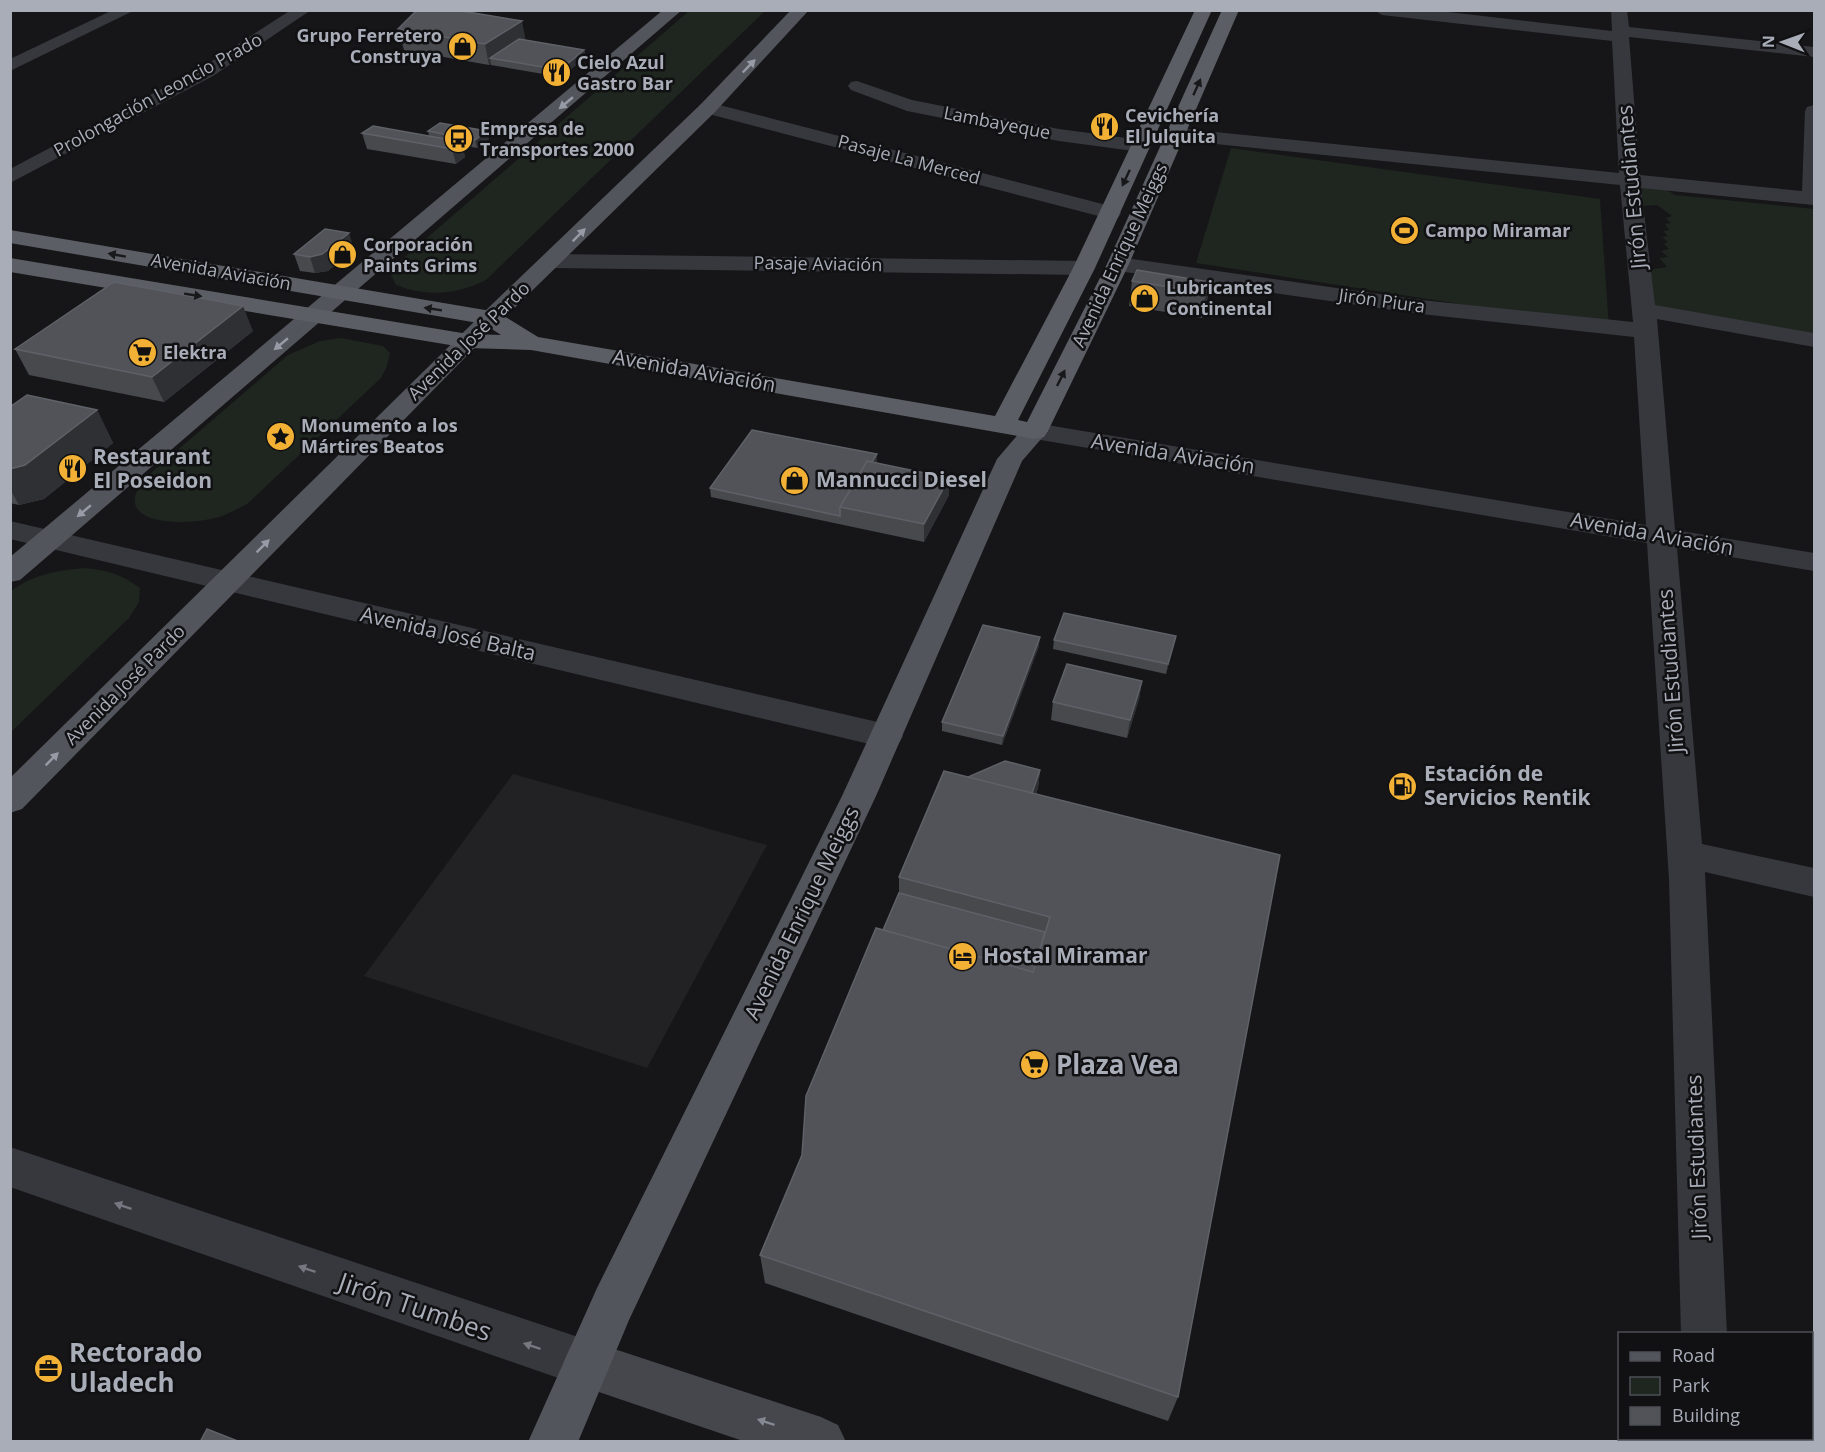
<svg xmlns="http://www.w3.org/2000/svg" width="1825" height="1452" viewBox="0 0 1825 1452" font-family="'Open Sans',sans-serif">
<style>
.built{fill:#222225}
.green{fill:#1e261f}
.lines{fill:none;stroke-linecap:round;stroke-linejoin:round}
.minor{fill:#37383d;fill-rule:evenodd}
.secondary{fill:#45474d;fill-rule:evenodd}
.primary{fill:#53555c;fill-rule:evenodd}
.trunk{fill:#5b5e65;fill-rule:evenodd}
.wall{fill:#47494d}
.shaded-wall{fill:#2f3033}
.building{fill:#525359;stroke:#5f6168;stroke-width:1.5}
.oneway{fill:#979ba6}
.oneway2{fill:#18191b}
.oneway3{fill:#757881}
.oneway4{fill:#858993}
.labels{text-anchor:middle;stroke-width:5;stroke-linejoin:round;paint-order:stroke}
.far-poi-label{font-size:18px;font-weight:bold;fill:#a8adb8;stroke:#111113;text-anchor:start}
.far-street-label{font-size:18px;fill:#a8adb8;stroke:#111113}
.street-label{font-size:21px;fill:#a8adb8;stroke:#111113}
.poi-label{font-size:21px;font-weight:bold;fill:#a8adb8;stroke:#111113;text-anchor:start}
.near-poi-label{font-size:26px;font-weight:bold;fill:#a8adb8;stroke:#111113;text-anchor:start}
.near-street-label{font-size:26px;fill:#a8adb8;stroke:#111113}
</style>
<rect width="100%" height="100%" fill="#161618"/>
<path class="built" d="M 513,774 L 767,845 L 647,1068 L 364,976 Z"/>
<path class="green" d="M 689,11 L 765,11 L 486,280 C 456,295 427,297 396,285 L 391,275 L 399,262 Z
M 1231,148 L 1600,199 L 1609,327 L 1196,263 Z
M 1644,186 L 1662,187 L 1675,195 L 1814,209 L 1814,336 L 1659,308 L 1649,304 L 1643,271 L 1667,267 L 1659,258 L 1668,257 L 1661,251 L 1669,249 L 1664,244 L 1668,242 L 1662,237 L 1668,236 L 1663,231 L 1669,230 L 1665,224 L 1671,223 L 1666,218 L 1672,216 L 1657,205 L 1641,206 L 1636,189 Z
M 341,338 L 383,346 L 390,353 L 387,366 L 381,378 L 247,504 C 239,508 230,513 222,516 C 195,526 106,529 144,479 L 288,355 L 320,341 Z
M 84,568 C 107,570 121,574 140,588 L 139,602 L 129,618 L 11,732 L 11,591 C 32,575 58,570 84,568 Z"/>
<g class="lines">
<path class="minor" d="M 113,10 L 135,10 L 10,71 L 10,59 Z
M 291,10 L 311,10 L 213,76 L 10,183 L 10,169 L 201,68 Z
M 1374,10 L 1431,10 L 1612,31 L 1611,10 L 1627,10 L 1629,27 L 1814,47 L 1814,57 L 1629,37 L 1640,175 L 1802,191 L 1805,111 L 1807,107 L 1814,105 L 1814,205 L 1641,188 L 1655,305 L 1814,333 L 1814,347 L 1657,319 L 1675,530 L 1814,553 L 1814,571 L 1677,548 L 1702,844 L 1814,868 L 1814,897 L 1705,872 L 1727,1334 L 1681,1334 L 1669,879 L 1647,543 L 1035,439 L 1026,437 L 1022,431 L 1026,425 L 1035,423 L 1646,525 L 1634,337 L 1421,314 L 1118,271 L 1110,269 L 1107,264 L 1110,259 L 1118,257 L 1421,300 L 1633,322 L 1620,185 L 1176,140 L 1169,138 L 1166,134 L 1169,130 L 1176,128 L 1619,173 L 1612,41 L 1382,15 Z
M 857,81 L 912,100 L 1059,129 L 1141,140 L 1148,142 L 1151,146 L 1148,150 L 1141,152 L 1059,141 L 907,111 L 851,90 L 848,86 L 851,82 Z
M 708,102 L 1118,208 L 1121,213 L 1118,218 L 1110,219 L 701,112 L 699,108 L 701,104 Z
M 553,254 L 1084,261 L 1092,263 L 1095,268 L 1092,273 L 1084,275 L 553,268 L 545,266 L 542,261 L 545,256 Z
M 10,521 L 886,724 L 898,727 L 903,736 L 898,745 L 886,748 L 10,539 Z
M 10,1147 L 587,1340 L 604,1347 L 611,1364 L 604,1381 L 587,1388 L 10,1187 Z
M 1682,1438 L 1732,1438 L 1733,1442 L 1683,1442 Z"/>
<path class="secondary" d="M 587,1340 L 821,1417 L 838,1425 L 846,1442 L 746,1442 L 587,1388 L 570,1381 L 563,1364 L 570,1347 Z"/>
<path class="primary" d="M 663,10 L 682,10 L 20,580 L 10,582 L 10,557 Z
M 791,10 L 809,10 L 715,112 L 499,323 L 22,809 L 10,813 L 10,778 L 483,313 L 701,104 Z
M 1035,423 L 1044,425 L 1048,431 L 1022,461 L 876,796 L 629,1320 L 578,1442 L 528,1442 L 597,1288 L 842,796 L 997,459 L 1026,425 Z"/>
<path class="trunk" d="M 1195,10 L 1212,10 L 1095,268 L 1018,420 L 1027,422 L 1107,264 L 1222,10 L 1239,10 L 1129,264 L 1048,431 L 1044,437 L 1035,439 L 531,350 L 468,348 L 10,272 L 10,258 L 468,334 L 501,335 L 484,324 L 10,243 L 10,230 L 491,311 L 499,313 L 538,337 L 995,416 L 1073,268 Z"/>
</g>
<path class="wall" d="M 398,29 L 525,40 L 584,50 L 586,57 L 561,77 L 491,65 L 491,64 L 489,65 L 404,50 Z
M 428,131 L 489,139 L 477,148 L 462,145 L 465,157 L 456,164 L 367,149 L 362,133 L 429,136 Z
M 354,249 L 328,271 L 315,273 L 300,271 L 294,254 Z
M 1132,281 L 1210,282 L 1206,307 L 1202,318 L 1129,306 Z
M 253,331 L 164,402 L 29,375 L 15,349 Z
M 10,407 L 97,410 L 113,443 L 44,499 L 19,505 L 10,503 Z
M 877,454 L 877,463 L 949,495 L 924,542 L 711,497 L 710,488 Z
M 1176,636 L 1166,674 L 1053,649 L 1054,640 Z
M 1039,646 L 1002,745 L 942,731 L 942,722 Z
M 1142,681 L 1139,699 L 1127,738 L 1051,720 L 1053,702 Z
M 1040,770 L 1038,788 L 1036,794 L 1178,1397 L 1168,1421 L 765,1283 L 760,1255 L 802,1155 L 883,930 L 899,893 L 899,877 Z"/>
<path class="shaded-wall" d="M 522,21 L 526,42 L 490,58 L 491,64 L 489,65 L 485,44 Z
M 584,50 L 586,57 L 561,77 L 560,70 Z
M 487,131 L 489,139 L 477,148 L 475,140 Z
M 462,142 L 465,157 L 456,164 L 452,149 Z
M 349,233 L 354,249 L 328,271 L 315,273 L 310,257 Z
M 1210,282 L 1206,307 L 1202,318 L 1206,293 Z
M 243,306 L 253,331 L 164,402 L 152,377 Z
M 97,410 L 113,443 L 44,499 L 19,505 L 10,489 L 10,469 Z
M 877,454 L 877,463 L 845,508 Z
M 949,478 L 949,495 L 924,542 L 924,524 Z
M 1176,636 L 1174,645 L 1166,674 L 1168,664 Z
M 1040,637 L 1039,646 L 1002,745 L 1003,736 Z
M 1142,681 L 1139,699 L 1127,738 L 1130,720 Z
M 1040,770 L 1038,788 L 1025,826 L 1027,808 Z"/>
<path class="building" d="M 417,10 L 456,10 L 522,21 L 485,44 L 398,29 Z
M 519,39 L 584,50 L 560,70 L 490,58 Z
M 440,123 L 487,131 L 475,140 L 428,131 Z
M 373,126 L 462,142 L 452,149 L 362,133 Z
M 325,229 L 349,233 L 322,254 L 310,257 L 294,254 Z
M 1137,270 L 1210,282 L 1206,293 L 1132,281 Z
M 114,282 L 243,306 L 152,377 L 15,349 Z
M 27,395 L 97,410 L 25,465 L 10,469 L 10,407 Z
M 752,430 L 877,454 L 872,462 L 867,461 L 840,507 L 840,516 L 710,488 Z
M 867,461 L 949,478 L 924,524 L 840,507 Z
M 1064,613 L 1176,636 L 1168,664 L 1054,640 Z
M 983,625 L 1040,637 L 1003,736 L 942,722 Z
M 1067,664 L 1142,681 L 1130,720 L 1053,702 Z
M 1005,761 L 1040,770 L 1032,793 L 968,777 Z
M 944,771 L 1280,855 L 1178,1397 L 760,1255 L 802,1155 L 806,1096 L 876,928 L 1033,972 L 1050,917 L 899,877 Z
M 899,893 L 1045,932 L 1033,972 L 883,930 Z
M 207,1429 L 240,1442 L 200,1442 Z"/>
<defs><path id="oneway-solid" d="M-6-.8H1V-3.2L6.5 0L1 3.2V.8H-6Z" transform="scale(1.5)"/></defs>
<g class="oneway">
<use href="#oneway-solid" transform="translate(749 66) rotate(-46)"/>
<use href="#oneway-solid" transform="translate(566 103) rotate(140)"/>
<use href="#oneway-solid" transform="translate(579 235) rotate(-45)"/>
<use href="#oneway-solid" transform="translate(281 344) rotate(140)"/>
<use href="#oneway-solid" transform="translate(84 511) rotate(140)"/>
<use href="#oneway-solid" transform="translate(263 546) rotate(-45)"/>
<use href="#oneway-solid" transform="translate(52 759) rotate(-45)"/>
</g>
<g class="oneway2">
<use href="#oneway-solid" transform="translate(1197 87) rotate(-66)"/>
<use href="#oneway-solid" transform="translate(1126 178) rotate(115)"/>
<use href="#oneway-solid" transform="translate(117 255) rotate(-170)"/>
<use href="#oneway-solid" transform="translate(193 295) rotate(9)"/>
<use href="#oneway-solid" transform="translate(433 309) rotate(-171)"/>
<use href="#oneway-solid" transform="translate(1061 378) rotate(-64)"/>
</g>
<g class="oneway3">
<use href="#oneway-solid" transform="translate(123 1206) rotate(-161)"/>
<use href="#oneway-solid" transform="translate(307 1269) rotate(-161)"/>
<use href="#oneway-solid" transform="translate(532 1346) rotate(-162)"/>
</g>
<use class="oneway4" href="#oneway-solid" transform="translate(766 1422) rotate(-162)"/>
<defs>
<symbol id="shop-disc" viewBox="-11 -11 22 22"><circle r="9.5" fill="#f2b134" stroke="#111113"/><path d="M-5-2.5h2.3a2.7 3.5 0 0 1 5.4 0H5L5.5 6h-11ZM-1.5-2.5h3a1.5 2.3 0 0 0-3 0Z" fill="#111"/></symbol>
<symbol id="restaurant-disc" viewBox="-11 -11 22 22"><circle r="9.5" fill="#f2b134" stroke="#111113"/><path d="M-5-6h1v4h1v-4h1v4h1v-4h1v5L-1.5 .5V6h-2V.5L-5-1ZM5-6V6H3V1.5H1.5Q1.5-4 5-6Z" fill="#111"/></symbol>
<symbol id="bus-disc" viewBox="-11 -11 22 22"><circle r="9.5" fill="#f2b134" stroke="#111113"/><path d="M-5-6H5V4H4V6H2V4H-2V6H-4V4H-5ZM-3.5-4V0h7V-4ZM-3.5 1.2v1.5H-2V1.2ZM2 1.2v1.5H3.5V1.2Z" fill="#111"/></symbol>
<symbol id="stadium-disc" viewBox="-11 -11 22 22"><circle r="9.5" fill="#f2b134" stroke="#111113"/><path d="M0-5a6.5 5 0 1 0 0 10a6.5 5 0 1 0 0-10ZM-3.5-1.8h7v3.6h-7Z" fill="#111"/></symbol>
<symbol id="supermarket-disc" viewBox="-11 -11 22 22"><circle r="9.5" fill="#f2b134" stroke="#111113"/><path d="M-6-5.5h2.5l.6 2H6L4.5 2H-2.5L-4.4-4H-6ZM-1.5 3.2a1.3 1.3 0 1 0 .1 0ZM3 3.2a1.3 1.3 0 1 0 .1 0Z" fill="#111"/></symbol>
<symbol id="sight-disc" viewBox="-11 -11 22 22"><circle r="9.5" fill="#f2b134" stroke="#111113"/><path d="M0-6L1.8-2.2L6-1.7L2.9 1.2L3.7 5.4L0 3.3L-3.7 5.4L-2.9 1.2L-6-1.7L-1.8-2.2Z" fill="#111"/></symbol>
<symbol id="fuel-disc" viewBox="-11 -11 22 22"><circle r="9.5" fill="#f2b134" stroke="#111113"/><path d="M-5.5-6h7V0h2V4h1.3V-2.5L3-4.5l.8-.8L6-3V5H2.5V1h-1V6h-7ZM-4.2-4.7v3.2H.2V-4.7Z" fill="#111"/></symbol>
<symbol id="hotel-disc" viewBox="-11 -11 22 22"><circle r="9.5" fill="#f2b134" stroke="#111113"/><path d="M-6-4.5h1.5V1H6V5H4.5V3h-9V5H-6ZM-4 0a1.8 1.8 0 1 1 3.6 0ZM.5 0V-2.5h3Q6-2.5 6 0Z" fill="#111"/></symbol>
<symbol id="office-disc" viewBox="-11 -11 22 22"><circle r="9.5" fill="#f2b134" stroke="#111113"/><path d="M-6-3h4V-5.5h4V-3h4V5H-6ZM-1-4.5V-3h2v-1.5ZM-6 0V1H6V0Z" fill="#111"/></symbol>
</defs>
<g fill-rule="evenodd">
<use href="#shop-disc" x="446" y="30" width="33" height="33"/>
<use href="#restaurant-disc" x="540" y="56" width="33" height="33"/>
<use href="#restaurant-disc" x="1088" y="110" width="33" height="33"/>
<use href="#bus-disc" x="442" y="122" width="33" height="33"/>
<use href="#stadium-disc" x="1388" y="214" width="33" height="33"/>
<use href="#shop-disc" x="326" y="238" width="33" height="33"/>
<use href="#shop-disc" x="1128" y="282" width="33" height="33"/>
<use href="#supermarket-disc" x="126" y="336" width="33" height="33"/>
<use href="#sight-disc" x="264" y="420" width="33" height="33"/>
<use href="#restaurant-disc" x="56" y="452" width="33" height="33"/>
<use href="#shop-disc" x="778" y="464" width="33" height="33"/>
<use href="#fuel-disc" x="1386" y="770" width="33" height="33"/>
<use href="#hotel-disc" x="946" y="940" width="33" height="33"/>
<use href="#supermarket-disc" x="1018" y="1048" width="33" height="33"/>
<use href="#office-disc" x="32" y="1352" width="33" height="33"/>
</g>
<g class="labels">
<g class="far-poi-label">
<text x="442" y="42" text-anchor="end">Grupo Ferretero<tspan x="442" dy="21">Construya</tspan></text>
<text x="577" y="69">Cielo Azul<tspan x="577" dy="21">Gastro Bar</tspan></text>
<text x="1125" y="122">Cevichería<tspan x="1125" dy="21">El Julquita</tspan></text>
<text x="480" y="135">Empresa de<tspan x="480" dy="21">Transportes 2000</tspan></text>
<text x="1425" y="237">Campo Miramar</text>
<text x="363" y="251">Corporación<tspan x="363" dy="21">Paints Grims</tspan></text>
<text x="1166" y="294">Lubricantes<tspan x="1166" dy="21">Continental</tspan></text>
<text x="163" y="359">Elektra</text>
<text x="301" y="432">Monumento a los<tspan x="301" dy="21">Mártires Beatos</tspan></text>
</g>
<g class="far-street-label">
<text transform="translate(158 95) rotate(-29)" y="6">Prolongación Leoncio Prado</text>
<text transform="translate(997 123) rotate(11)" y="6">Lambayeque</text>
<text transform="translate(909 160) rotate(15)" y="6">Pasaje La Merced</text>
<text transform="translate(1120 255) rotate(-65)" y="6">Avenida Enrique Meiggs</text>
<text transform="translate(818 264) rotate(1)" y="6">Pasaje Aviación</text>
<text transform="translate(221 272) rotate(10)" y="6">Avenida Aviación</text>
<text transform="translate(1382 301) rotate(8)" y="6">Jirón Piura</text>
<text transform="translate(469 341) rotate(-44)" y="6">Avenida José Pardo</text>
<text transform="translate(125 685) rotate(-45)" y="6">Avenida José Pardo</text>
</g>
<g class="street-label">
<text transform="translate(1632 187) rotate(-95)" y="7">Jirón Estudiantes</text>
<text transform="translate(694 371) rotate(10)" y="7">Avenida Aviación</text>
<text transform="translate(1173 454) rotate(9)" y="7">Avenida Aviación</text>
<text transform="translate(1652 534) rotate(10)" y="7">Avenida Aviación</text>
<text transform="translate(448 634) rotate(13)" y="7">Avenida José Balta</text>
<text transform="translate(1671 671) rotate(-94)" y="7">Jirón Estudiantes</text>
<text transform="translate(802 913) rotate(-64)" y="7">Avenida Enrique Meiggs</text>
<text transform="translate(1697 1157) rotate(-92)" y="7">Jirón Estudiantes</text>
</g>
<g class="poi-label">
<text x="93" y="464">Restaurant<tspan x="93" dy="24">El Poseidon</tspan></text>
<text x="816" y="487">Mannucci Diesel</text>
<text x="1424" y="781">Estación de<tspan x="1424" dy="24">Servicios Rentik</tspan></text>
<text x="983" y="963">Hostal Miramar</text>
</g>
<g class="near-poi-label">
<text x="1056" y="1074">Plaza Vea</text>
<text x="69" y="1362">Rectorado<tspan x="69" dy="30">Uladech</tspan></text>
</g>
<g class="near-street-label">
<text transform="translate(415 1307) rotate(19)" y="9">Jirón Tumbes</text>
</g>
</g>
<rect width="1825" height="1452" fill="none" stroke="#a8adb8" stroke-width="24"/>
<rect x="1618" y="1332" width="195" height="108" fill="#111113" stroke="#4d4f55" stroke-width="1.5"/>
<rect x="1630" y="1352" width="30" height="9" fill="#53555c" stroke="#4d4f55" stroke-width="1.5"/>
<text x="1672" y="1362" font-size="18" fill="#a8adb8">Road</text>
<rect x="1630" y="1377" width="30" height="18" fill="#1e261f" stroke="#4d4f55" stroke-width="1.5"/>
<text x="1672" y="1392" font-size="18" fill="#a8adb8">Park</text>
<rect x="1630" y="1407" width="30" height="18" fill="#525359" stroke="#4d4f55" stroke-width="1.5"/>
<text x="1672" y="1422" font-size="18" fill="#a8adb8">Building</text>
<g transform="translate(1783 42) rotate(271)" stroke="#111113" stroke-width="4.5" paint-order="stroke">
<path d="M0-4.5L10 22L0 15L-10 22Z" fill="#a8adb8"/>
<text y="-9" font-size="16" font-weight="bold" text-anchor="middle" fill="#a8adb8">N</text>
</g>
</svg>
